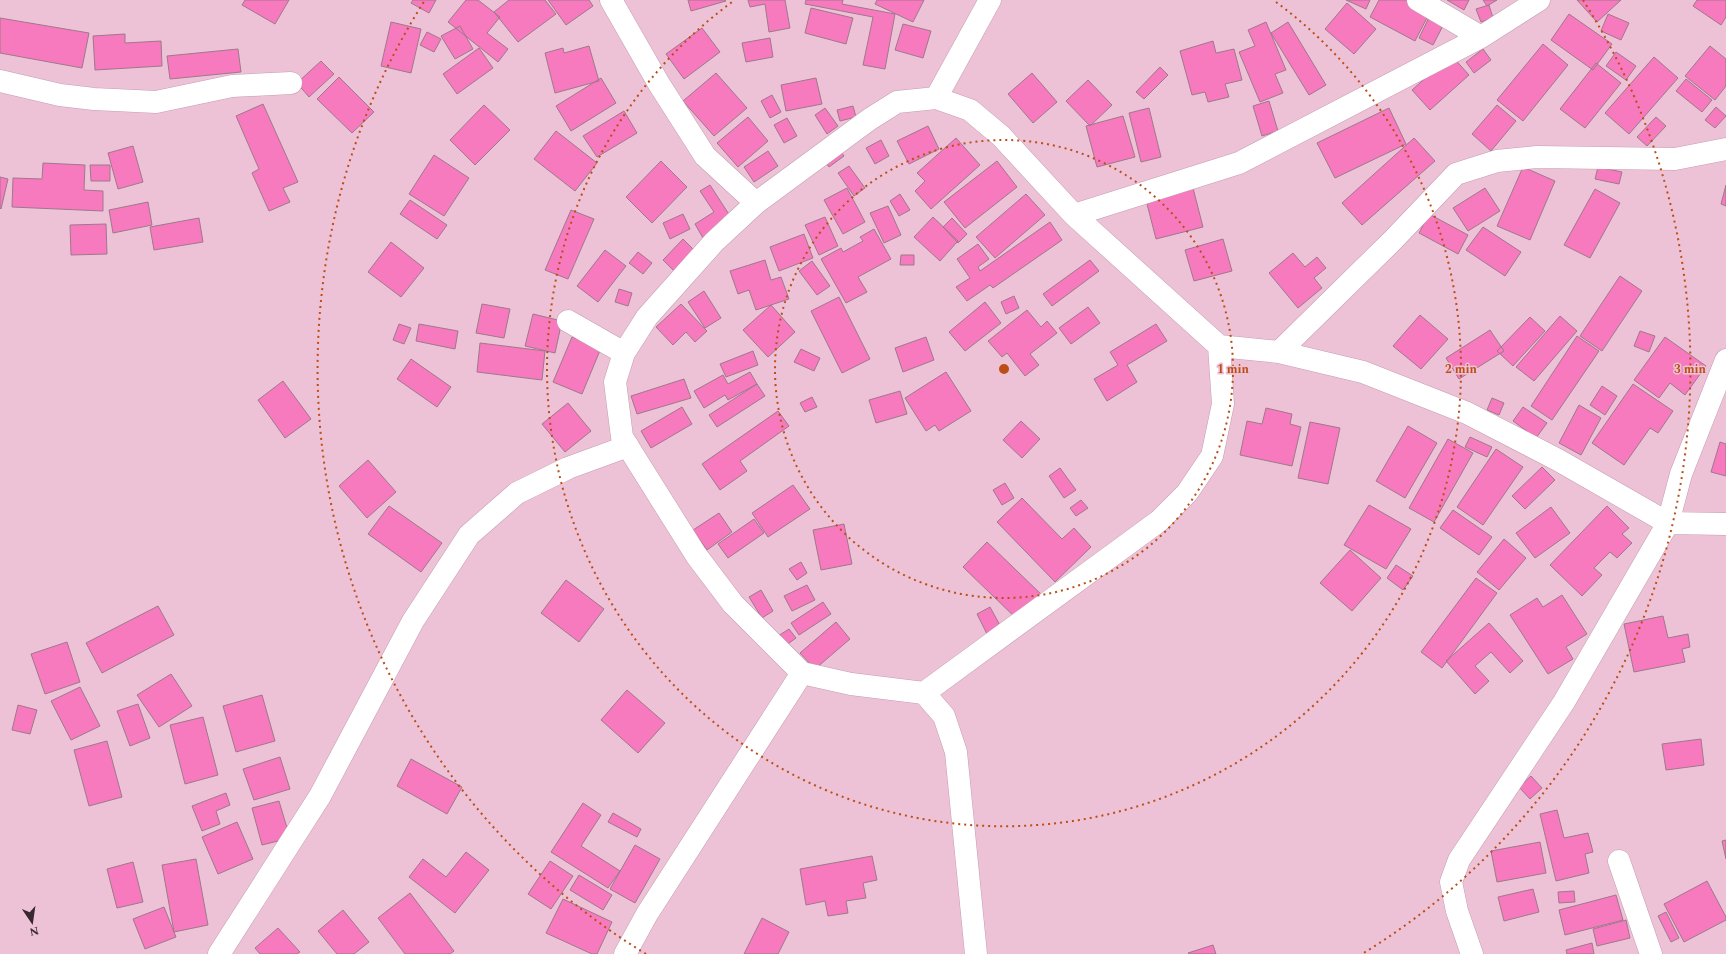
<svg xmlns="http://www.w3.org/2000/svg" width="1726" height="954" viewBox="0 0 1726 954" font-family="Spectral,serif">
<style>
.building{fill:#f67abd;stroke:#9f788b}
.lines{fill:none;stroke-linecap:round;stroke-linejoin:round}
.street-casing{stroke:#c69cb0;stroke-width:23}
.street{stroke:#fff;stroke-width:22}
.ring{fill:none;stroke:#bc4d15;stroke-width:2;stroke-dasharray:2 4}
.centre{fill:#bc4d15;stroke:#edc2d6;stroke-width:2}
.ring-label{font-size:12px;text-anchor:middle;font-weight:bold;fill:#bc4d15;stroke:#edc2d6;stroke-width:3;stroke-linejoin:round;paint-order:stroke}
</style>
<rect width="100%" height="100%" fill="#edc2d6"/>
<path class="building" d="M 245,0 L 289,0 L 275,24 L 242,5 Z
M 413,0 L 436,0 L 429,13 L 411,3 Z
M 466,0 L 478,0 L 500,17 L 487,33 L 508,49 L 498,62 L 448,22 Z
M 509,0 L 545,0 L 556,14 L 518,42 L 494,12 Z
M 548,0 L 589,0 L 593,6 L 566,25 Z
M 688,0 L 725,0 L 726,1 L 691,11 Z
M 748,0 L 785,0 L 790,28 L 769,32 L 765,4 L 750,7 Z
M 806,0 L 843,0 L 842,4 L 895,14 L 885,69 L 863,65 L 873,17 L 805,4 Z
M 877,0 L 924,0 L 913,22 L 875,4 Z
M 1346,0 L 1370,0 L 1366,9 Z
M 1379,0 L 1406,0 L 1430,12 L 1415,41 L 1370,17 Z
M 1447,0 L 1469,0 L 1464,10 Z
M 1483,0 L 1497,0 L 1487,6 Z
M 1577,0 L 1621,0 L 1597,22 Z
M 1697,0 L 1726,0 L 1726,17 L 1721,25 L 1693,6 Z
M 1347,3 L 1376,29 L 1354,54 L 1325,29 Z
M 1489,5 L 1493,18 L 1481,22 L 1476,9 Z
M 811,8 L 853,18 L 846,44 L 805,33 Z
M 1432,11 L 1447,18 L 1433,45 L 1419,38 Z
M 1569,14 L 1612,44 L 1593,70 L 1551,40 Z
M 1608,14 L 1629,23 L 1621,40 L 1601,31 Z
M 0,18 L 89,33 L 82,68 L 0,53 Z
M 391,22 L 421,29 L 411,73 L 381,66 Z
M 1266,22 L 1286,70 L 1275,74 L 1283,93 L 1260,102 L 1239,52 L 1255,46 L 1248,30 Z
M 1288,22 L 1326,85 L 1309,95 L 1271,33 Z
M 903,24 L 931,31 L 923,58 L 895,50 Z
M 460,26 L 473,49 L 455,59 L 441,36 Z
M 702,28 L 720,52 L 684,79 L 666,54 Z
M 427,32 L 441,39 L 434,52 L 420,45 Z
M 125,34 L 125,43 L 161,41 L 162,66 L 95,70 L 93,36 Z
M 770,38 L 773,57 L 746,62 L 742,43 Z
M 1213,41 L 1216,53 L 1234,49 L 1242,80 L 1225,84 L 1229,97 L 1208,102 L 1205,92 L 1192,95 L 1180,51 Z
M 1543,44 L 1568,65 L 1523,121 L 1497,100 Z
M 589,46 L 599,81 L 555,93 L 545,53 L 563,48 L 564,53 Z
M 1710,46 L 1726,59 L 1726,86 L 1715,100 L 1685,76 Z
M 479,48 L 493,68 L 457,94 L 443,74 Z
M 238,49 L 241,72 L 170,79 L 167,56 Z
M 1483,49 L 1491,60 L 1474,73 L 1466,62 Z
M 1616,52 L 1636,66 L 1626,80 L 1606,66 Z
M 1451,55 L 1469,75 L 1430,110 L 1412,90 Z
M 1654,57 L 1678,78 L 1629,134 L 1605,113 Z
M 321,61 L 334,74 L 309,97 L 297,83 Z
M 1596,63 L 1621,83 L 1585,128 L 1560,109 Z
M 1160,67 L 1168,75 L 1144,99 L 1136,92 Z
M 716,73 L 747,108 L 714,136 L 683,101 Z
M 1032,73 L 1057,102 L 1033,123 L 1008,94 Z
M 339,77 L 374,112 L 352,133 L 317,99 Z
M 601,78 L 616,103 L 571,131 L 556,106 Z
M 816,78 L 822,104 L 786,111 L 781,85 Z
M 1686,79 L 1712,100 L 1702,112 L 1676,91 Z
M 1088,80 L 1112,105 L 1090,126 L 1066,101 Z
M 772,95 L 781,112 L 770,118 L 761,101 Z
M 1269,101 L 1278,131 L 1262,136 L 1253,106 Z
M 263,104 L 298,182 L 283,188 L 290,202 L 269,211 L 252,173 L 259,169 L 236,116 Z
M 484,105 L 510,130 L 475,165 L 450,140 Z
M 1497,105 L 1516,121 L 1491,151 L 1472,134 Z
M 853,106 L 856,117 L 840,121 L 837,110 Z
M 1716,107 L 1726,116 L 1715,128 L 1705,120 Z
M 825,108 L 838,126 L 827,134 L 815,115 Z
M 1149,108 L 1161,157 L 1141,162 L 1129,113 Z
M 1389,108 L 1406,144 L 1335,178 L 1317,143 Z
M 624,111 L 637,133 L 597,157 L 583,136 Z
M 1123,116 L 1135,157 L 1097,167 L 1086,126 Z
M 748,117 L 768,141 L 738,167 L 717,143 Z
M 1656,117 L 1666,126 L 1647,146 L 1637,137 Z
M 787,118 L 797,136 L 784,143 L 774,125 Z
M 928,126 L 939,149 L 909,164 L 897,141 Z
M 556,131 L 597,163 L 575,191 L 534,159 Z
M 956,138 L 980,165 L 931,209 L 915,191 L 925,181 L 917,173 Z
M 1414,138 L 1435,161 L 1362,225 L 1342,203 Z
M 881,140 L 889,156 L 875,164 L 866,148 Z
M 133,146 L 143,182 L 118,189 L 108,153 Z
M 837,146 L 844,156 L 829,167 L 821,157 Z
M 768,151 L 778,166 L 754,182 L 744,167 Z
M 434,155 L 469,178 L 444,216 L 409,194 Z
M 661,161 L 687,187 L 652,223 L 626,197 Z
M 997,161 L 1017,187 L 965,228 L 944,202 Z
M 43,163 L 85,165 L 84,190 L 103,191 L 103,211 L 12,207 L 13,178 L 42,179 Z
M 90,165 L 110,165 L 110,181 L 91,181 Z
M 849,166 L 865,188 L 854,196 L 838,173 Z
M 1523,167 L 1555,181 L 1530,240 L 1497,226 Z
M 1598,167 L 1622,172 L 1619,184 L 1595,179 Z
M 0,177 L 8,179 L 1,209 L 0,208 Z
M 710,185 L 732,219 L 703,238 L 695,224 L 714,212 L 700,191 Z
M 1726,185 L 1726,206 L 1721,204 Z
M 847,188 L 865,222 L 843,234 L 824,200 Z
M 1193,188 L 1203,227 L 1156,239 L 1146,200 Z
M 1485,188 L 1500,211 L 1468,231 L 1453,208 Z
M 1595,189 L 1620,203 L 1590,258 L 1564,245 Z
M 900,194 L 910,210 L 899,216 L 890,201 Z
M 1026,194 L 1045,215 L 995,258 L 976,237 Z
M 410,200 L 447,225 L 437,239 L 400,214 Z
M 148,202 L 152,225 L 113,233 L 109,210 Z
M 888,206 L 901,235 L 884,243 L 870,213 Z
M 571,210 L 594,219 L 568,279 L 545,270 Z
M 683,214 L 690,229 L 670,239 L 663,223 Z
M 1429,214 L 1468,235 L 1458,254 L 1419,233 Z
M 825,217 L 838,246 L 819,255 L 805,225 Z
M 933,217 L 958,241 L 940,261 L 914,237 Z
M 199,218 L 203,242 L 154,250 L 150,227 Z
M 952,218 L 967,234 L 958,243 L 943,227 Z
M 1050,222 L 1062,240 L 993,288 L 990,285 L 967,301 L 956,287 L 970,278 L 957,259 L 978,244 L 989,259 L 978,267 L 980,271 Z
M 106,224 L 107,254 L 71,255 L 70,225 Z
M 1483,227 L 1521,252 L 1505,276 L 1466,250 Z
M 874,229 L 891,259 L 858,277 L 867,292 L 846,303 L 821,259 L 841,248 L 843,252 L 863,241 L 860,237 Z
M 804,234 L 813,258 L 779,271 L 770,247 Z
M 683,239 L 694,250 L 674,271 L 663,260 Z
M 1223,239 L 1232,271 L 1194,281 L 1185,250 Z
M 391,242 L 424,268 L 401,297 L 368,272 Z
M 605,250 L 626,266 L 598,302 L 577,286 Z
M 638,252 L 652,263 L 643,274 L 629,263 Z
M 1293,253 L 1305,267 L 1317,257 L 1326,268 L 1314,278 L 1322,288 L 1298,308 L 1269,273 Z
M 901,255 L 914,255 L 914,265 L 900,265 Z
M 765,260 L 771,280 L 781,277 L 789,299 L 756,310 L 749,290 L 738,294 L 730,271 Z
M 1090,260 L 1099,271 L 1052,306 L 1043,294 Z
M 812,261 L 830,286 L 817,295 L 799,271 Z
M 1620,276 L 1642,291 L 1602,351 L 1580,336 Z
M 619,289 L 632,293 L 628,306 L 615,302 Z
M 704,291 L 721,318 L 705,328 L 688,302 Z
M 1014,296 L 1019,308 L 1006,314 L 1001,302 Z
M 839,297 L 870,359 L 842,373 L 811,311 Z
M 985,302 L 1001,323 L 965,351 L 949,332 Z
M 482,304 L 510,309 L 504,338 L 476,333 Z
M 681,304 L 707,331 L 695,342 L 686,332 L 673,345 L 656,327 Z
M 771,305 L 795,332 L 768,357 L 743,330 Z
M 1088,307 L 1100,323 L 1071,344 L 1059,328 Z
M 1027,310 L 1041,327 L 1047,321 L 1057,333 L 1030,354 L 1039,365 L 1025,376 L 1007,353 L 1002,357 L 988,341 Z
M 533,314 L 562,321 L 555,353 L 525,346 Z
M 1420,315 L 1448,339 L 1421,369 L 1393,346 Z
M 1560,316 L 1577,331 L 1534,381 L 1516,367 Z
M 1530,317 L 1545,331 L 1513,366 L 1497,351 Z
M 399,324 L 411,328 L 404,344 L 393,340 Z
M 419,324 L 458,331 L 455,349 L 416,341 Z
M 1156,324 L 1167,341 L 1127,365 L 1137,382 L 1107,401 L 1094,379 L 1118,365 L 1110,352 Z
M 1490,330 L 1504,351 L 1459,379 L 1446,358 Z
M 1640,331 L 1655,336 L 1649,352 L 1634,346 Z
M 1577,336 L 1599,351 L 1552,420 L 1531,406 Z
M 572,337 L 601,348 L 582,394 L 553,382 Z
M 926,337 L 934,360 L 903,372 L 895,348 Z
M 1665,337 L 1706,366 L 1685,395 L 1670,383 L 1659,398 L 1634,380 Z
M 480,343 L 545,351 L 542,380 L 477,372 Z
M 801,349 L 820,358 L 814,371 L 794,362 Z
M 753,351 L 758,365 L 726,377 L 720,364 Z
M 411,359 L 451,387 L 437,407 L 397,379 Z
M 750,372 L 757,384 L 728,400 L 725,395 L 704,408 L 694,391 L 723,375 L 728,384 Z
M 946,372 L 971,411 L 939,431 L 935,425 L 926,431 L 905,398 Z
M 684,379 L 691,398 L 637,414 L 631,396 Z
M 283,381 L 311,419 L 285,438 L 258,400 Z
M 757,384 L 765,396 L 717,427 L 709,415 Z
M 1633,384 L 1673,411 L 1658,433 L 1650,428 L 1624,465 L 1592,443 Z
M 1602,386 L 1617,396 L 1605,415 L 1590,405 Z
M 900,391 L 907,414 L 876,423 L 869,400 Z
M 812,397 L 817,407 L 805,412 L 800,403 Z
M 1492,398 L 1504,403 L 1499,415 L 1487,410 Z
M 568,403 L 591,431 L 565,452 L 542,424 Z
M 1579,405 L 1601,418 L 1581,455 L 1559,443 Z
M 682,407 L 692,424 L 651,448 L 641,431 Z
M 1523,407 L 1547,423 L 1536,438 L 1513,421 Z
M 1266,408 L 1292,414 L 1290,424 L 1301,427 L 1292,466 L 1240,455 L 1247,421 L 1262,424 Z
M 778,411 L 789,426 L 740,461 L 747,471 L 720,490 L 702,464 Z
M 1021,421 L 1040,439 L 1022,458 L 1003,440 Z
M 1310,422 L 1340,428 L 1328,484 L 1298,478 Z
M 1408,426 L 1437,443 L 1405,498 L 1376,481 Z
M 1470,437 L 1492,447 L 1487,457 L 1465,447 Z
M 1448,439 L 1473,453 L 1434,522 L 1409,508 Z
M 1720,442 L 1726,444 L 1726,476 L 1711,472 Z
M 1496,449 L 1523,467 L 1483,525 L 1457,507 Z
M 368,460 L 396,492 L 367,518 L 339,486 Z
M 1542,467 L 1555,480 L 1525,509 L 1512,496 Z
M 1060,468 L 1076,490 L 1064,498 L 1049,476 Z
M 1005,483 L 1014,498 L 1002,505 L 993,490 Z
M 793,485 L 810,509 L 768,537 L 752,513 Z
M 1022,498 L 1062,539 L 1074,528 L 1091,547 L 1055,582 L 997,522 Z
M 1081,500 L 1088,508 L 1076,516 L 1070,508 Z
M 1369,505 L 1411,529 L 1386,569 L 1344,545 Z
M 389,506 L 442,543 L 421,572 L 368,534 Z
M 1607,506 L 1629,528 L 1622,534 L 1632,543 L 1617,558 L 1610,552 L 1594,568 L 1602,575 L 1582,596 L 1550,565 Z
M 1551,507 L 1570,533 L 1535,558 L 1516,533 Z
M 1453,510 L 1492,537 L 1479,555 L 1440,528 Z
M 719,513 L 732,532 L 707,550 L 693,530 Z
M 754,519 L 764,533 L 728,558 L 718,544 Z
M 844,524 L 852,564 L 821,570 L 813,530 Z
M 1504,539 L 1526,558 L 1499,590 L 1477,572 Z
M 987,542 L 1045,598 L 1021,623 L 963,567 Z
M 1350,550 L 1381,578 L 1352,611 L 1320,583 Z
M 801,562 L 807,573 L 797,580 L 789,569 Z
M 1396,565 L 1413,576 L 1403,590 L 1387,578 Z
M 1476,578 L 1497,593 L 1442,668 L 1421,652 Z
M 566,580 L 604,609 L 579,642 L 541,613 Z
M 807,585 L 815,600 L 792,611 L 784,596 Z
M 761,590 L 773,611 L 762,618 L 749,597 Z
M 1562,595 L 1587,634 L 1566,647 L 1573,659 L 1548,674 L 1510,615 L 1537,598 L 1543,607 Z
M 823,602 L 831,614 L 799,635 L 791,623 Z
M 158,606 L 174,635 L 102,673 L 86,643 Z
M 990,607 L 1002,629 L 988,636 L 977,614 Z
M 1663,616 L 1668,638 L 1688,634 L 1690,647 L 1682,649 L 1685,662 L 1634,672 L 1624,624 Z
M 836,622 L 850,639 L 815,669 L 800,653 Z
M 1489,623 L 1523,661 L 1510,673 L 1491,652 L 1475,666 L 1489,681 L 1475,694 L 1446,661 Z
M 789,629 L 796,638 L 785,646 L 778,636 Z
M 67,642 L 80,682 L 45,694 L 31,654 Z
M 171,674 L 192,706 L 159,727 L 137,695 Z
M 80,687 L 100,726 L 71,740 L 51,701 Z
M 627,690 L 665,723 L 638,753 L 601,720 Z
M 262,695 L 275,741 L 236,752 L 223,706 Z
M 138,704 L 150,738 L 130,746 L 117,711 Z
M 18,705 L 37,710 L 30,734 L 12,730 Z
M 203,717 L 218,775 L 185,784 L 170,725 Z
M 1701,739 L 1704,765 L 1666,770 L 1662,744 Z
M 107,741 L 122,797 L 89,806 L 74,750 Z
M 280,757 L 290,789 L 254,800 L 243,769 Z
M 411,759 L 462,787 L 447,814 L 397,786 Z
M 1531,776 L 1542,788 L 1530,799 L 1519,787 Z
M 226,793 L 230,805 L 216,811 L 220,824 L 202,831 L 192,806 Z
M 279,801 L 290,838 L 262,845 L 252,808 Z
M 583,803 L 601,815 L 581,846 L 620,871 L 608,888 L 551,852 Z
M 1557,810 L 1564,838 L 1588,833 L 1593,852 L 1585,854 L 1589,873 L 1556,881 L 1540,814 Z
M 613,813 L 641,829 L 637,837 L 608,822 Z
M 237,822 L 253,859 L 218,874 L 202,837 Z
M 1726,840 L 1726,859 L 1722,841 Z
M 1540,842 L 1546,873 L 1497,882 L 1491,851 Z
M 635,845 L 660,859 L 635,903 L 610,889 Z
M 466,852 L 489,870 L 455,913 L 409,877 L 423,859 L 446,877 Z
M 872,856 L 877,880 L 863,883 L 866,898 L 846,901 L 848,913 L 828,916 L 825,901 L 806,905 L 800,869 Z
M 196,859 L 208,925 L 174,932 L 162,865 Z
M 550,861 L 573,876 L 551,909 L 528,894 Z
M 133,862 L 143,902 L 117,908 L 107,869 Z
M 579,875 L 612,895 L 603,910 L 570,890 Z
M 1707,881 L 1726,917 L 1726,920 L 1684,942 L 1664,904 Z
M 1533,889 L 1539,912 L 1504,921 L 1498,897 Z
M 1574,891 L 1575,902 L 1559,903 L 1558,892 Z
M 410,893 L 454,951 L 450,954 L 405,954 L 378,918 Z
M 1616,895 L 1623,920 L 1565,935 L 1559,910 Z
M 563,899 L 612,922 L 597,954 L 592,954 L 546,933 Z
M 164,907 L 176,937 L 145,949 L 133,919 Z
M 343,910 L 369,942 L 354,954 L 337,954 L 318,931 Z
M 1666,912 L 1679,938 L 1671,942 L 1658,916 Z
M 762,918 L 789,932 L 778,954 L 744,954 Z
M 1626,920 L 1630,938 L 1597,946 L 1593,929 Z
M 278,928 L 300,952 L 297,954 L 260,954 L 255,948 Z
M 1592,943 L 1594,954 L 1567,954 L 1566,950 Z
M 1213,945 L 1216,954 L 1189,954 L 1188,953 Z"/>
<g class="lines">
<defs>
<path id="street" d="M 611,0 L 659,84 L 705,156 L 756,203
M 1418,0 L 1481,37
M 0,81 L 60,95 L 94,99 L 156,102 L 232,86 L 291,83
M 936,98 L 990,0
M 1074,215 L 1239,163 L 1481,37 L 1539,0
M 568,321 L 624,353
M 1219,346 L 1279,352 L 1363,372 L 1467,413 L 1558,460 L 1668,523 L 1726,524
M 1279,352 L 1393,240 L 1456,174 L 1497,161 L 1537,157 L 1675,159 L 1726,149
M 924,693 L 1159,521 L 1187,493 L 1212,456 L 1223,404 L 1219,346 L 1074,215 L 1001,136 L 970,110 L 936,98 L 897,102 L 870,119 L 756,203 L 714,242 L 647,317 L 624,353 L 615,382 L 622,437 L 696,555 L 733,604 L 802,673 L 851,684 L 924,693 L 944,716 L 956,752 L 976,954
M 1619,861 L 1651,954
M 219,954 L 320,796 L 413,621 L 469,535 L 517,493 L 568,468 L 628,446
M 625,954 L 647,914 L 802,673
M 1472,954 L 1457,911 L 1451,882 L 1459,860 L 1564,702 L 1668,523 L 1681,474 L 1726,360"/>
</defs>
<use href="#street" class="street-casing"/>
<use href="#street" class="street"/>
</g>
<g class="ring">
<circle cx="1004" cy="369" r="229"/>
<path d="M1276 2A457 457 0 1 1 732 2"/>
<path d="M646 954A686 686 0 0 1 425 0M1583 0A686 686 0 0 1 1362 954"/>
</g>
<circle cx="1004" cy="369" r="6" class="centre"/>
<g class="ring-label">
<text x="1233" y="373">1 min</text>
<text x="1461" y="373">2 min</text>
<text x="1690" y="373">3 min</text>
</g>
<g transform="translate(32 922) rotate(167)" stroke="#edc2d6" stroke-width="3" paint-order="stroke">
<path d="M0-3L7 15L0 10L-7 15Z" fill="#382830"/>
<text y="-6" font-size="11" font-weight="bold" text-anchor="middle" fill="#382830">N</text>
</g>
</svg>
